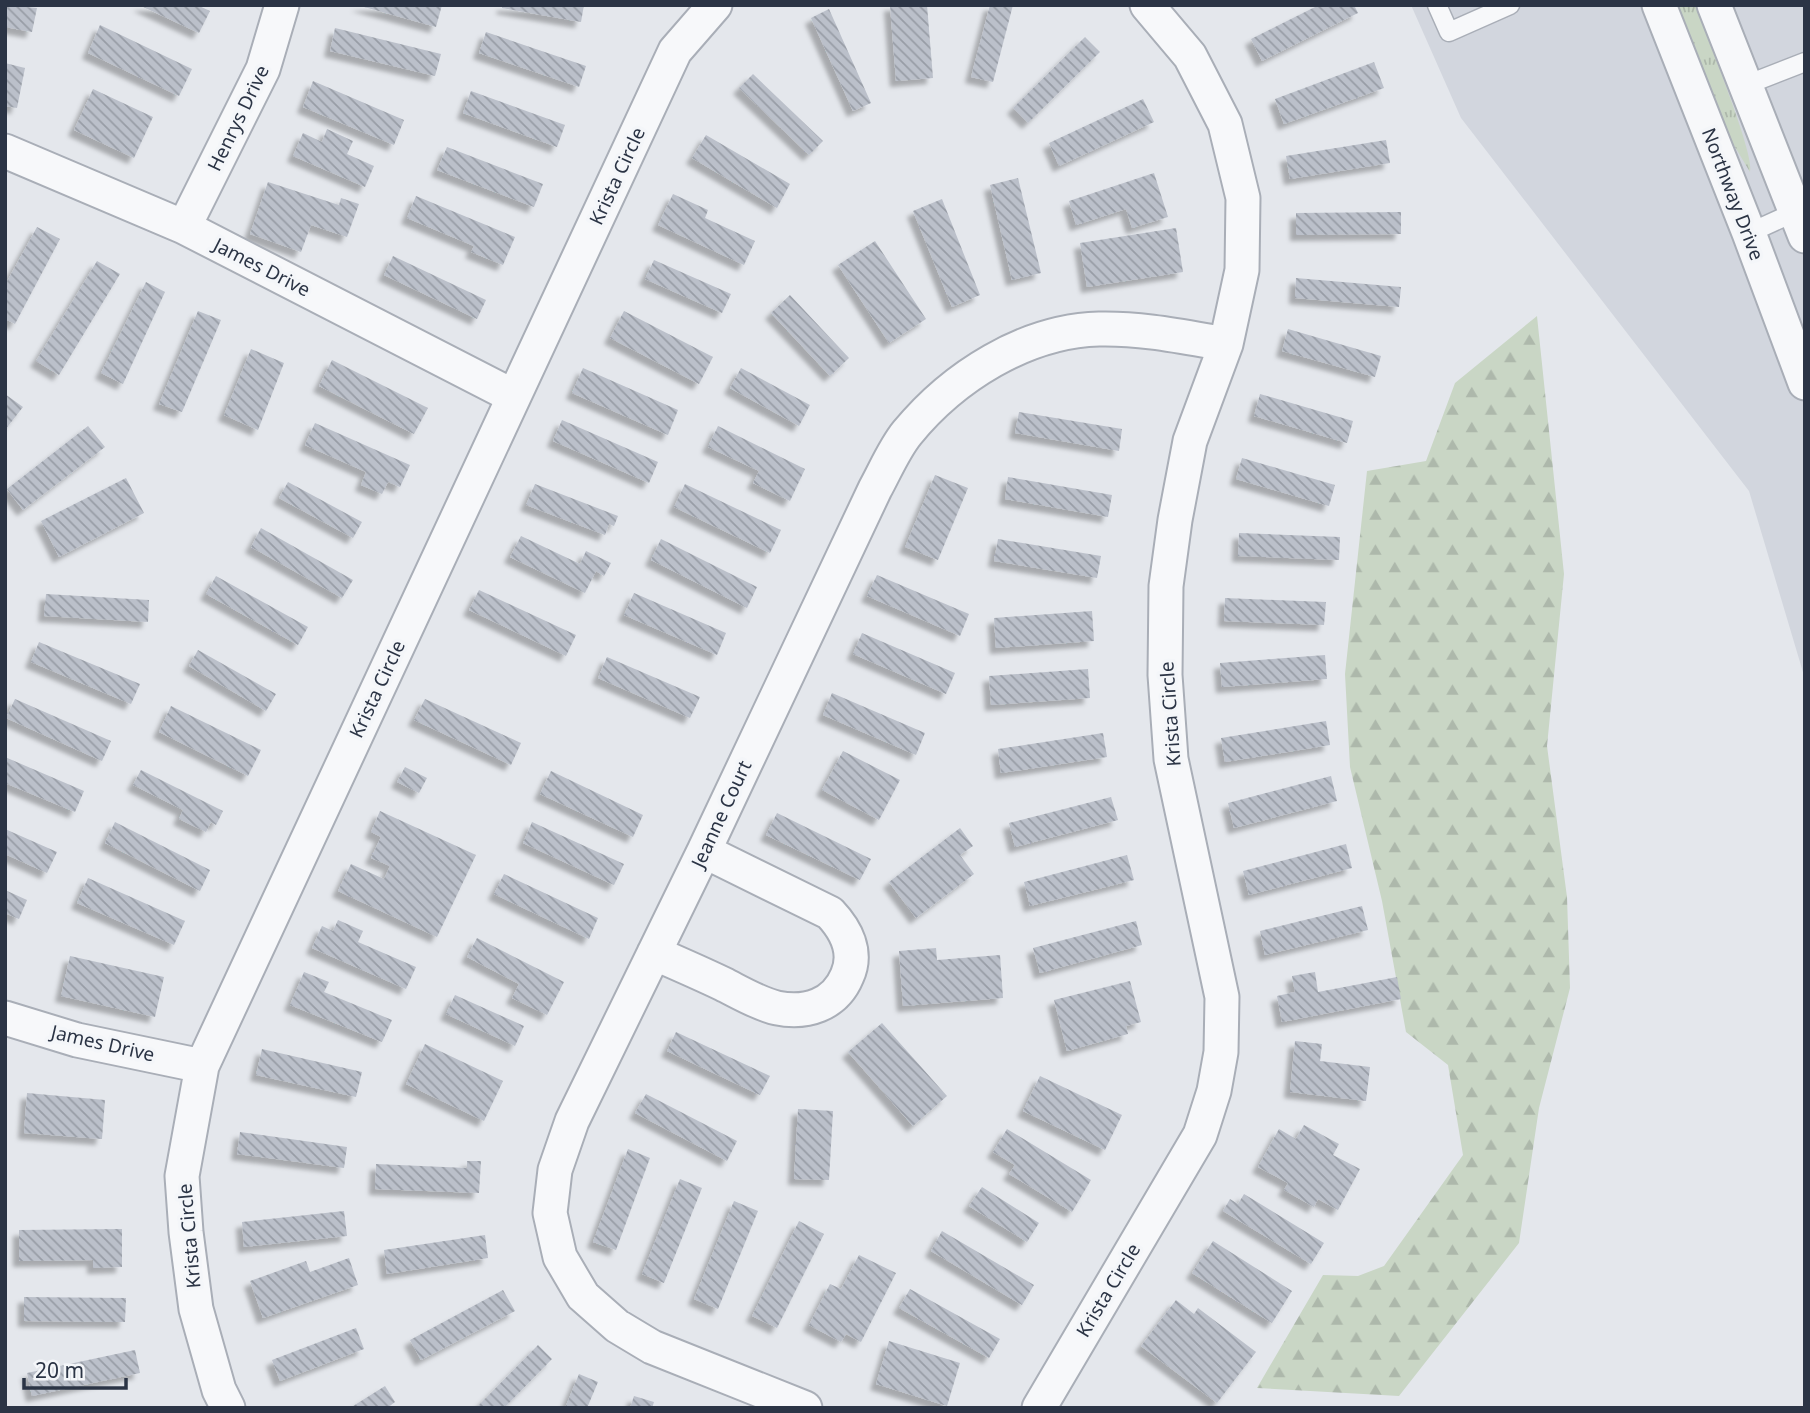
<svg xmlns="http://www.w3.org/2000/svg" width="1810" height="1413" viewBox="0 0 1810 1413" font-family="'Noto Sans',sans-serif">
<style>
.built{fill:#d2d6de}
.grass{fill:url(#grass-tufts)}
.forest{fill:url(#forest-firs)}
.building{fill:url(#building-back-hatch);filter:url(#shadow)}
.lines{fill:none;stroke-linecap:round;stroke-linejoin:round}
.lane-casing{stroke:#a9aeb7;stroke-width:21}
.street-casing{stroke:#a9aeb7;stroke-width:37}
.lane{stroke:#f7f8fa;stroke-width:18}
.street{stroke:#f7f8fa;stroke-width:33}
.labels{text-anchor:middle;stroke-width:7;stroke-linejoin:round;paint-order:stroke}
.street-label{font-size:19px;fill:#2b3445;stroke:#f4f6f9}
</style>
<defs>
<pattern id="grass-tufts" width="24" height="20" patternUnits="userSpaceOnUse" patternTransform="scale(1.75)"><rect width="24" height="20" fill="#c9d6c5"/><path d="M3 7l-1-3M5 7V3M7 7l1-3M15 17l-1-3M17 17v-4M19 17l1-3" fill="none" stroke="#adb8ab"/></pattern>
<pattern id="forest-firs" width="22" height="20" patternUnits="userSpaceOnUse" patternTransform="scale(1.75)"><rect width="22" height="20" fill="#c9d6c5"/><path d="M5 1l3.5 6h-7zM16 11l3.5 6h-7z" fill="#adb8ab"/></pattern>
<pattern id="building-back-hatch" width="6" height="6" patternUnits="userSpaceOnUse" patternTransform="scale(1.75)"><rect width="6" height="6" fill="#bbc0ca"/><path d="M-1 5l2 2M0 0l6 6M5-1l2 2" fill="none" stroke="#989da6"/></pattern>
<filter id="shadow"><feDropShadow dx="-6" dy="6" stdDeviation="2" flood-color="#0004"/></filter>
</defs>
<rect width="100%" height="100%" fill="#e4e7ec"/>
<path class="built" d="M 1411,5 L 1805,5 L 1805,679 L 1749,491 L 1461,118 Z"/>
<path class="grass" d="M 1678,5 L 1695,5 C 1704,30 1756,156 1750,172 L 1726,132 Z"/>
<path class="forest" d="M 1537,316 L 1564,574 L 1547,746 L 1567,897 L 1570,988 L 1539,1108 L 1519,1243 L 1399,1396 L 1257,1388 L 1323,1275 L 1358,1276 L 1384,1266 L 1463,1155 L 1448,1065 L 1406,1032 L 1382,901 L 1350,767 L 1345,674 L 1367,471 L 1426,461 L 1455,383 Z"/>
<path class="building" d="M 5,5 L 37,8 L 32,32 L 5,27 Z
M 139,5 L 197,5 L 210,11 L 199,33 Z
M 357,5 L 442,5 L 436,27 Z
M 503,5 L 584,5 L 581,22 L 502,8 Z
M 890,5 L 927,5 L 933,78 L 896,81 Z
M 990,5 L 1013,5 L 993,82 L 971,77 Z
M 1319,5 L 1354,5 L 1358,13 L 1262,61 L 1251,39 Z
M 829,9 L 871,103 L 853,111 L 811,18 Z
M 100,25 L 192,69 L 179,96 L 88,53 Z
M 335,28 L 441,54 L 435,76 L 330,51 Z
M 486,32 L 586,66 L 579,87 L 479,53 Z
M 1085,37 L 1100,52 L 1028,123 L 1013,108 Z
M 1374,62 L 1384,88 L 1284,124 L 1275,99 Z
M 5,63 L 25,68 L 17,108 L 5,106 Z
M 753,74 L 823,141 L 809,155 L 739,88 Z
M 313,81 L 404,120 L 394,145 L 303,107 Z
M 93,89 L 153,117 L 134,158 L 74,130 Z
M 471,91 L 565,125 L 557,147 L 463,113 Z
M 1143,99 L 1154,122 L 1059,166 L 1049,143 Z
M 327,129 L 353,141 L 347,154 L 374,166 L 365,187 L 293,156 L 303,133 L 322,142 Z
M 706,135 L 790,184 L 777,208 L 692,158 Z
M 1386,140 L 1390,163 L 1290,179 L 1286,156 Z
M 447,147 L 543,184 L 534,207 L 437,170 Z
M 1154,173 L 1168,217 L 1132,228 L 1126,209 L 1076,225 L 1069,201 Z
M 1018,178 L 1041,273 L 1012,280 L 990,185 Z
M 268,182 L 339,205 L 341,198 L 359,204 L 347,237 L 311,225 L 301,252 L 250,234 Z
M 673,194 L 708,210 L 705,218 L 755,241 L 744,265 L 658,225 Z
M 416,196 L 515,237 L 503,265 L 471,252 L 474,246 L 407,218 Z
M 942,199 L 980,295 L 952,307 L 913,211 Z
M 1401,212 L 1401,234 L 1296,235 L 1296,213 Z
M 37,227 L 60,239 L 15,324 L 5,319 L 5,285 Z
M 1176,228 L 1183,272 L 1087,287 L 1080,243 Z
M 875,241 L 926,319 L 889,343 L 838,265 Z
M 393,256 L 486,300 L 477,319 L 384,275 Z
M 654,260 L 731,294 L 722,313 L 645,279 Z
M 97,261 L 120,274 L 59,375 L 36,361 Z
M 1296,278 L 1401,287 L 1399,307 L 1295,298 Z
M 146,282 L 165,292 L 123,384 L 101,373 Z
M 790,295 L 849,358 L 830,376 L 771,313 Z
M 198,311 L 221,320 L 182,412 L 159,404 Z
M 624,311 L 713,357 L 699,384 L 610,338 Z
M 1288,329 L 1381,356 L 1375,377 L 1282,351 Z
M 251,349 L 284,363 L 258,430 L 224,415 Z
M 332,360 L 428,408 L 414,434 L 319,386 Z
M 583,368 L 678,410 L 668,435 L 572,393 Z
M 741,368 L 810,405 L 799,426 L 730,388 Z
M 5,394 L 23,407 L 5,430 Z
M 1260,394 L 1353,421 L 1347,443 L 1254,416 Z
M 1019,412 L 1122,429 L 1119,451 L 1015,433 Z
M 562,420 L 658,462 L 649,483 L 553,441 Z
M 315,423 L 410,465 L 400,487 L 388,482 L 382,494 L 361,485 L 366,472 L 305,445 Z
M 88,426 L 105,447 L 23,510 L 7,489 Z
M 718,426 L 805,469 L 790,501 L 753,483 L 759,471 L 708,447 Z
M 1242,458 L 1335,485 L 1329,506 L 1236,479 Z
M 935,475 L 968,488 L 938,560 L 905,547 Z
M 1008,477 L 1112,495 L 1108,517 L 1005,499 Z
M 126,478 L 144,513 L 59,557 L 41,521 Z
M 288,482 L 362,522 L 353,538 L 279,498 Z
M 535,484 L 618,516 L 614,526 L 609,524 L 605,535 L 526,505 Z
M 685,484 L 781,530 L 770,553 L 674,507 Z
M 261,528 L 353,580 L 342,598 L 251,547 Z
M 1239,533 L 1340,537 L 1339,560 L 1238,556 Z
M 521,536 L 580,564 L 586,551 L 611,563 L 604,576 L 596,571 L 585,593 L 510,557 Z
M 661,539 L 757,587 L 747,608 L 651,560 Z
M 998,539 L 1101,556 L 1097,578 L 994,561 Z
M 877,575 L 969,614 L 960,636 L 867,596 Z
M 216,576 L 308,627 L 298,645 L 206,594 Z
M 479,590 L 576,635 L 566,656 L 469,610 Z
M 634,593 L 726,633 L 717,655 L 624,615 Z
M 46,594 L 149,600 L 148,622 L 44,616 Z
M 1225,598 L 1326,602 L 1324,625 L 1224,621 Z
M 1092,611 L 1094,641 L 996,648 L 994,618 Z
M 862,633 L 955,673 L 946,694 L 853,654 Z
M 39,642 L 140,684 L 131,704 L 31,662 Z
M 198,650 L 276,694 L 266,711 L 189,666 Z
M 1325,655 L 1327,679 L 1222,687 L 1220,663 Z
M 607,657 L 700,697 L 690,718 L 598,678 Z
M 1088,669 L 1090,698 L 991,705 L 989,676 Z
M 832,693 L 925,733 L 916,755 L 823,715 Z
M 15,699 L 111,741 L 102,761 L 6,718 Z
M 425,699 L 521,743 L 511,765 L 414,720 Z
M 171,706 L 261,750 L 248,776 L 159,732 Z
M 1326,721 L 1330,745 L 1225,762 L 1221,738 Z
M 1103,733 L 1107,757 L 1001,773 L 998,749 Z
M 843,751 L 900,780 L 879,820 L 822,790 Z
M 5,757 L 84,791 L 75,812 L 5,783 Z
M 405,767 L 427,778 L 419,793 L 397,782 Z
M 141,770 L 223,811 L 216,825 L 211,822 L 206,832 L 179,819 L 183,810 L 133,785 Z
M 551,771 L 643,815 L 633,837 L 540,794 Z
M 1331,776 L 1337,801 L 1234,828 L 1228,803 Z
M 1111,797 L 1118,820 L 1015,847 L 1009,823 Z
M 380,811 L 476,855 L 437,937 L 338,891 L 351,864 L 384,879 L 390,866 L 371,858 L 381,837 L 371,832 Z
M 777,813 L 871,859 L 860,880 L 766,835 Z
M 115,822 L 210,870 L 200,891 L 105,843 Z
M 532,822 L 624,864 L 614,885 L 523,843 Z
M 960,828 L 973,846 L 960,855 L 974,874 L 916,918 L 889,882 Z
M 5,829 L 57,852 L 47,873 L 5,854 Z
M 1346,844 L 1352,868 L 1249,895 L 1243,871 Z
M 1127,855 L 1134,880 L 1030,906 L 1024,882 Z
M 504,874 L 598,918 L 589,939 L 494,894 Z
M 88,878 L 185,921 L 174,945 L 77,903 Z
M 5,890 L 27,900 L 19,919 L 5,913 Z
M 1362,906 L 1368,930 L 1265,955 L 1260,931 Z
M 338,920 L 363,931 L 358,942 L 416,967 L 406,989 L 312,948 L 322,926 L 333,931 Z
M 1136,921 L 1142,945 L 1040,973 L 1033,948 Z
M 477,938 L 564,982 L 547,1015 L 512,998 L 519,984 L 467,957 Z
M 936,948 L 937,960 L 1000,955 L 1003,998 L 903,1006 L 899,951 Z
M 70,956 L 164,977 L 155,1017 L 61,996 Z
M 304,972 L 329,982 L 324,992 L 392,1020 L 382,1042 L 290,1005 Z
M 1315,972 L 1318,992 L 1397,977 L 1401,999 L 1282,1022 L 1277,996 L 1295,992 L 1292,976 Z
M 1130,981 L 1141,1022 L 1126,1026 L 1128,1034 L 1067,1051 L 1054,1000 Z
M 455,995 L 524,1026 L 515,1046 L 446,1014 Z
M 882,1023 L 947,1096 L 913,1126 L 848,1052 Z
M 676,1032 L 770,1076 L 760,1095 L 667,1051 Z
M 1295,1041 L 1322,1044 L 1320,1061 L 1370,1067 L 1366,1101 L 1290,1092 Z
M 425,1044 L 503,1081 L 484,1121 L 406,1084 Z
M 262,1049 L 362,1072 L 356,1097 L 256,1075 Z
M 1040,1076 L 1122,1115 L 1105,1150 L 1023,1111 Z
M 27,1093 L 105,1100 L 102,1139 L 24,1133 Z
M 646,1094 L 737,1141 L 727,1161 L 635,1113 Z
M 798,1109 L 833,1111 L 829,1180 L 794,1179 Z
M 1304,1125 L 1339,1144 L 1333,1155 L 1360,1169 L 1338,1210 L 1318,1199 L 1314,1207 L 1284,1190 L 1288,1183 L 1258,1167 L 1279,1129 L 1296,1139 Z
M 1007,1129 L 1091,1180 L 1072,1212 L 1009,1174 L 1015,1165 L 993,1152 Z
M 240,1132 L 347,1147 L 344,1168 L 237,1154 Z
M 628,1149 L 650,1158 L 616,1250 L 593,1242 Z
M 467,1161 L 481,1161 L 479,1193 L 375,1189 L 376,1164 L 467,1168 Z
M 680,1179 L 702,1188 L 664,1283 L 642,1274 Z
M 982,1187 L 1039,1223 L 1027,1242 L 969,1206 Z
M 1244,1194 L 1324,1243 L 1311,1264 L 1223,1211 L 1230,1199 L 1238,1204 Z
M 734,1201 L 758,1211 L 718,1309 L 694,1299 Z
M 344,1211 L 347,1236 L 244,1247 L 242,1222 Z
M 799,1221 L 824,1234 L 777,1328 L 752,1316 Z
M 122,1229 L 122,1267 L 93,1268 L 93,1260 L 19,1261 L 19,1230 Z
M 942,1231 L 1034,1285 L 1022,1305 L 931,1251 Z
M 485,1235 L 488,1258 L 387,1274 L 384,1250 Z
M 1213,1241 L 1292,1291 L 1272,1323 L 1192,1273 Z
M 859,1255 L 896,1273 L 861,1342 L 846,1334 L 841,1342 L 809,1325 L 830,1284 L 841,1289 Z
M 349,1258 L 358,1285 L 263,1318 L 250,1281 L 306,1261 L 310,1272 Z
M 910,1289 L 1000,1339 L 989,1358 L 899,1308 Z
M 503,1290 L 515,1311 L 421,1360 L 410,1340 Z
M 24,1297 L 126,1298 L 125,1322 L 24,1321 Z
M 1176,1300 L 1194,1314 L 1198,1308 L 1256,1352 L 1217,1403 L 1141,1346 Z
M 356,1328 L 364,1349 L 280,1381 L 272,1360 Z
M 889,1341 L 960,1363 L 947,1406 L 876,1384 Z
M 538,1345 L 552,1359 L 504,1408 L 476,1408 Z
M 135,1350 L 140,1373 L 32,1396 L 27,1373 Z
M 579,1374 L 598,1382 L 587,1408 L 565,1408 Z
M 385,1386 L 395,1402 L 387,1408 L 350,1408 Z
M 634,1396 L 654,1402 L 652,1408 L 630,1408 Z"/>
<g class="lines">
<defs>
<path id="lane" d="M 1437,5 L 1449,32 L 1510,5
M 1746,85 L 1805,62
M 1749,233 L 1795,212"/>
<path id="street" d="M 1659,5 L 1749,233 L 1805,383
M 1714,5 L 1805,236
M 5,151 L 184,227 L 513,396
M 184,227 L 263,69 L 282,5
M 654,953 C 677,963 700,973 723,984 C 739,992 759,1004 777,1008 C 806,1014 835,1005 847,976 C 858,952 846,930 830,913 L 704,851
M 5,1018 L 77,1040 L 202,1066
M 228,1408 L 219,1390 L 196,1309 L 186,1232 L 182,1176 L 202,1066 L 675,51 L 715,5
M 805,1408 L 652,1347 L 617,1326 L 583,1296 L 560,1257 L 550,1213 L 555,1170 L 572,1121 L 704,851 L 875,489 C 885,471 894,449 907,433 C 953,377 1025,331 1099,329 C 1142,328 1184,337 1226,344
M 1039,1408 L 1200,1135 L 1214,1091 L 1221,1052 L 1222,997 L 1171,759 L 1165,675 L 1166,586 L 1175,520 L 1190,441 L 1226,344 L 1242,270 L 1243,198 L 1225,124 L 1190,56 L 1147,5"/>
</defs>
<use href="#lane" class="lane-casing"/>
<use href="#street" class="street-casing"/>
<use href="#lane" class="lane"/>
<use href="#street" class="street"/>
</g>
<g class="labels">
<g class="street-label">
<text transform="translate(238 118) rotate(-64)" y="7">Henrys Drive</text>
<text transform="translate(617 176) rotate(-65)" y="7">Krista Circle</text>
<text transform="translate(1733 194) rotate(69)" y="7">Northway Drive</text>
<text transform="translate(262 267) rotate(27)" y="7">James Drive</text>
<text transform="translate(377 689) rotate(-65)" y="7">Krista Circle</text>
<text transform="translate(1170 714) rotate(-94)" y="7">Krista Circle</text>
<text transform="translate(721 814) rotate(-65)" y="7">Jeanne Court</text>
<text transform="translate(103 1043) rotate(13)" y="7">James Drive</text>
<text transform="translate(189 1236) rotate(-95)" y="7">Krista Circle</text>
<text transform="translate(1108 1290) rotate(-59)" y="7">Krista Circle</text>
</g>
</g>
<rect width="1810" height="1413" fill="none" stroke="#2b3445" stroke-width="14"/>
<path d="M24 1378v10h102v-10" fill="none" stroke="#2b3445" stroke-width="3.5"/>
<text x="35" y="1378" font-size="21" fill="#2b3445" stroke="#f4f6f9" stroke-width="5" paint-order="stroke">20 m</text>
</svg>
